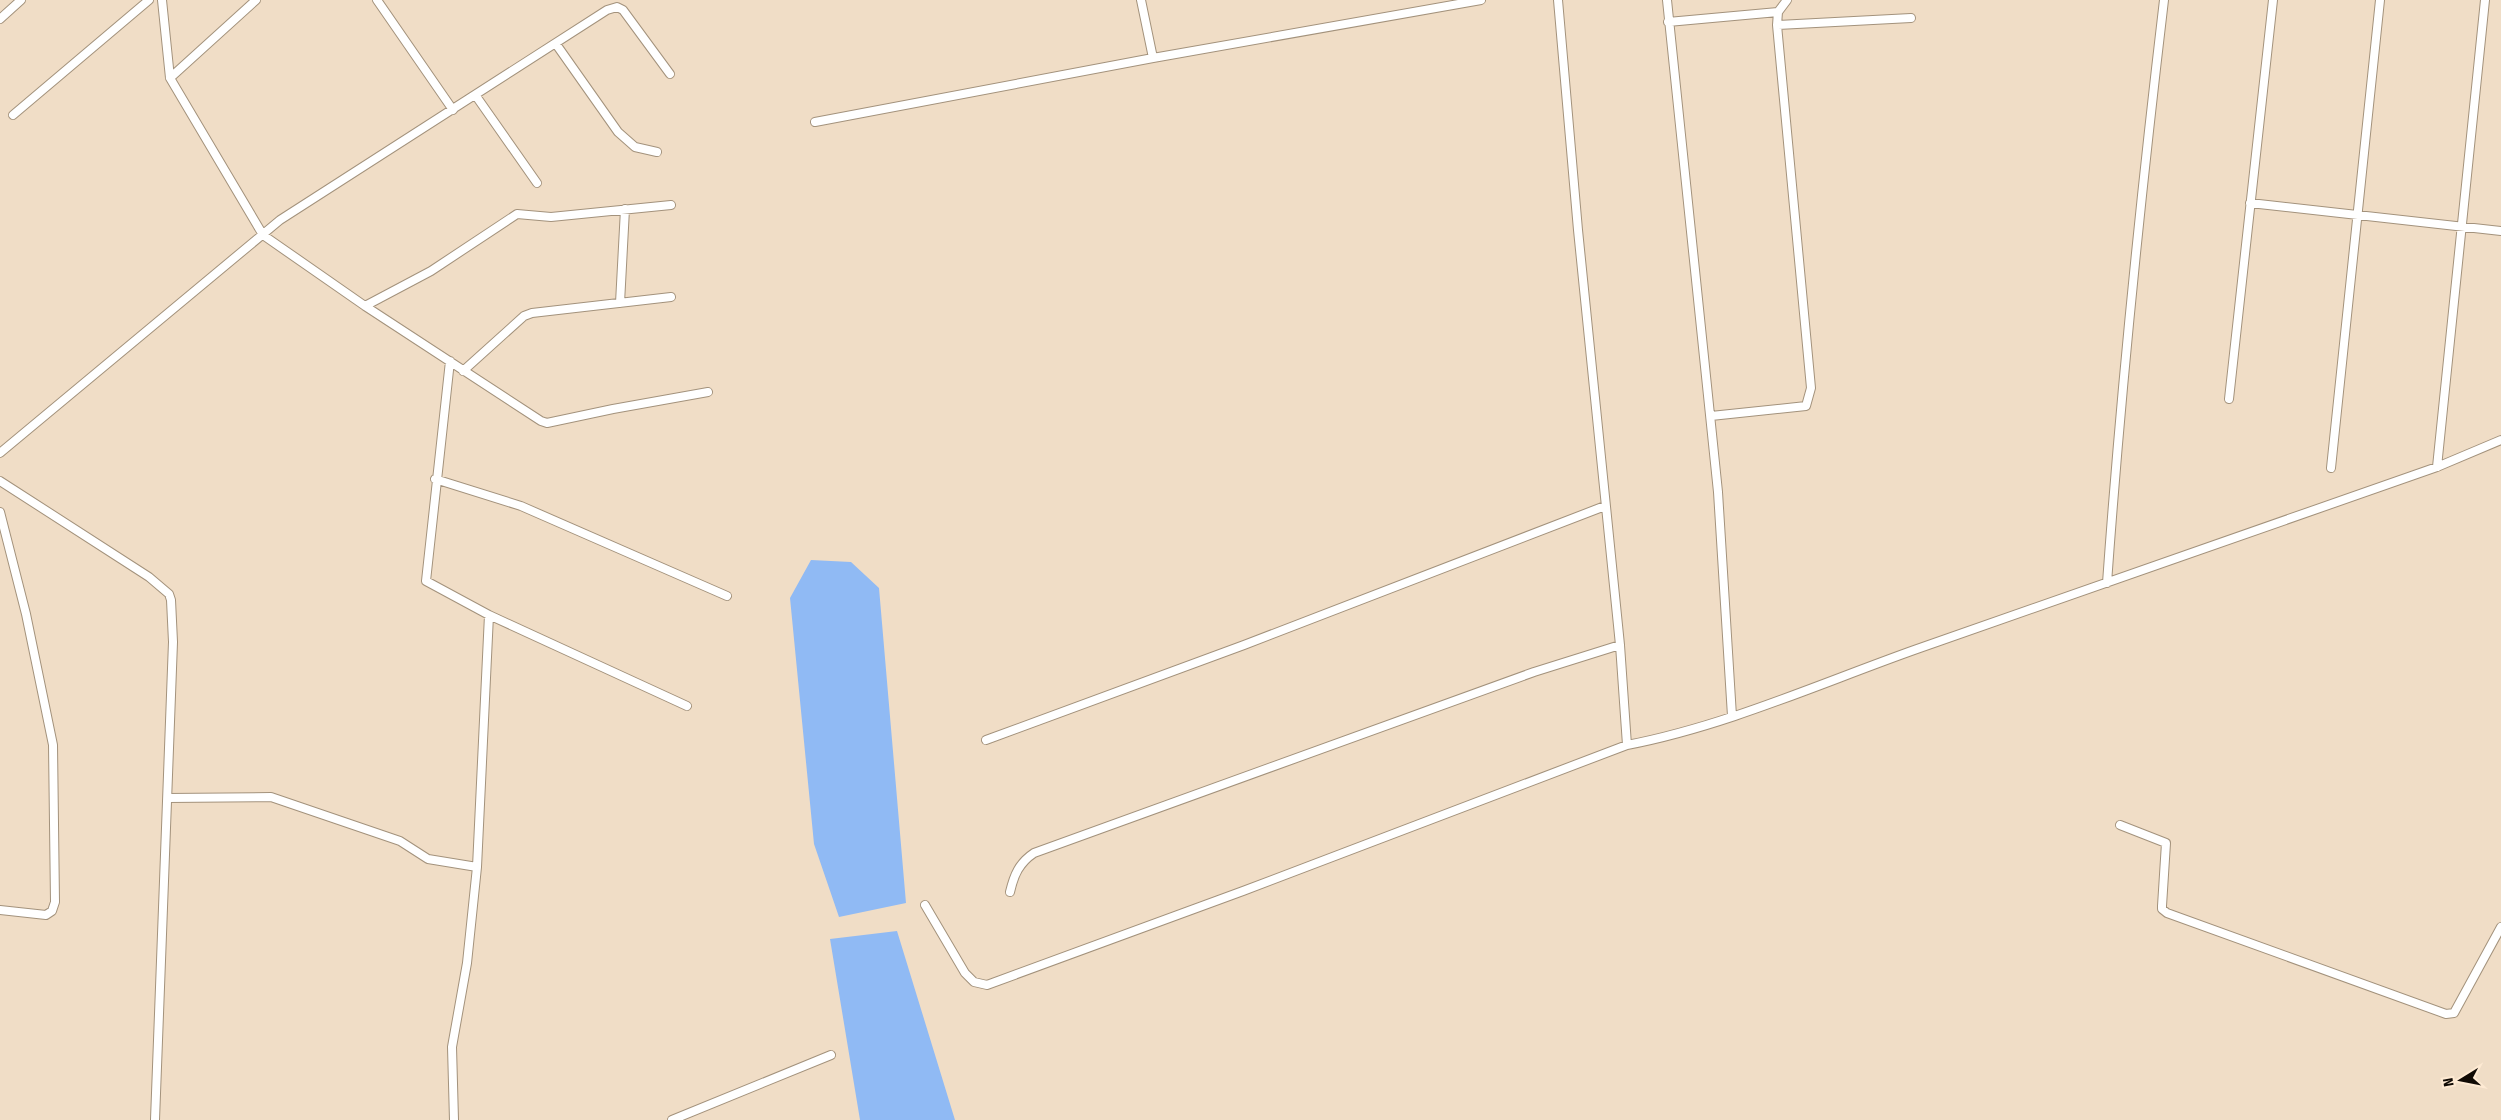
<svg xmlns="http://www.w3.org/2000/svg" width="2501" height="1120" viewBox="0 0 2501 1120" font-family="'Fira Sans Condensed',sans-serif">
<style>
.water{fill:#90baf4}
.lines{fill:none;stroke-linecap:round;stroke-linejoin:round}
.minor-casing{stroke:#a3927c;stroke-width:10}
.minor{stroke:#fff;stroke-width:8}
</style>
<rect width="100%" height="100%" fill="#f0ddc6"/>
<path class="water" d="M 811,560 L 851,562 L 879,588 L 906,903 L 839,917 L 814,844 L 790,598 Z
M 897,931 L 955,1120 L 860,1120 L 830,939 Z"/>
<g class="lines">
<defs>
<path id="minor" d="M 162,0 L 170,78 L 263,235 L 365,306 L 541,421 L 547,423 L 613,409 L 708,392
M 377,0 L 453,110
M 1141,0 L 1153,58
M 1558,0 L 1578,230 L 1620,645 L 1627,745
M 1667,0 L 1718,492 L 1732,716
M 0,19 L 21,0
M 1668,22 L 1778,12
M 1777,25 L 1911,18
M 556,44 L 618,132 L 635,147 L 657,152
M 170,78 L 256,0
M 476,96 L 537,183
M 13,115 L 149,0
M 815,122 L 1153,58 L 1481,0
M 2250,203 L 2501,231
M 620,303 L 625,209
M 365,306 L 431,271 L 517,214 L 551,217 L 671,205
M 450,361 L 426,581 L 489,615 L 687,706
M 463,371 L 524,316 L 532,313 L 671,297
M 2229,399 L 2273,0
M 1711,416 L 1806,406 L 1811,388 L 1777,25 L 1778,12 L 1787,0
M 0,453 L 280,220 L 607,10 L 617,7 L 623,10 L 670,74
M 2437,467 L 2485,0
M 2331,468 L 2380,0
M 435,479 L 521,506 L 727,596
M 0,481 L 149,577 L 169,594 L 171,600 L 173,642 L 155,1120
M 0,512 L 26,614 L 53,745 L 55,902 L 52,911 L 46,915 L 0,910
M 2107,583 C 2121,388 2141,194 2164,0
M 986,740 L 1244,645 L 1605,506
M 168,798 L 271,797 L 400,841 L 428,859 L 477,867
M 2120,825 L 2166,843 L 2162,906 L 2162,909 L 2167,913 L 2446,1014 L 2454,1013 L 2501,927
M 1010,892 C 1014,875 1019,863 1034,853 L 1534,672 L 1620,645
M 925,905 L 965,973 L 974,982 L 987,985 L 1243,891 L 1627,745 C 1726,726 1821,683 1917,649 C 2090,588 2264,528 2437,467 L 2501,440
M 454,1120 L 452,1047 L 467,963 L 477,867 L 489,615
M 672,1120 L 831,1055"/>
</defs>
<use href="#minor" class="minor-casing"/>
<use href="#minor" class="minor"/>
</g>
<g transform="translate(2461 1080) rotate(260)" stroke="#feead3" stroke-width="4" paint-order="stroke">
<path d="M0-4L9 19L0 12L-9 19Z" fill="#100a04"/>
<text y="-8" font-size="14" font-weight="bold" text-anchor="middle" fill="#100a04">N</text>
</g>
</svg>
